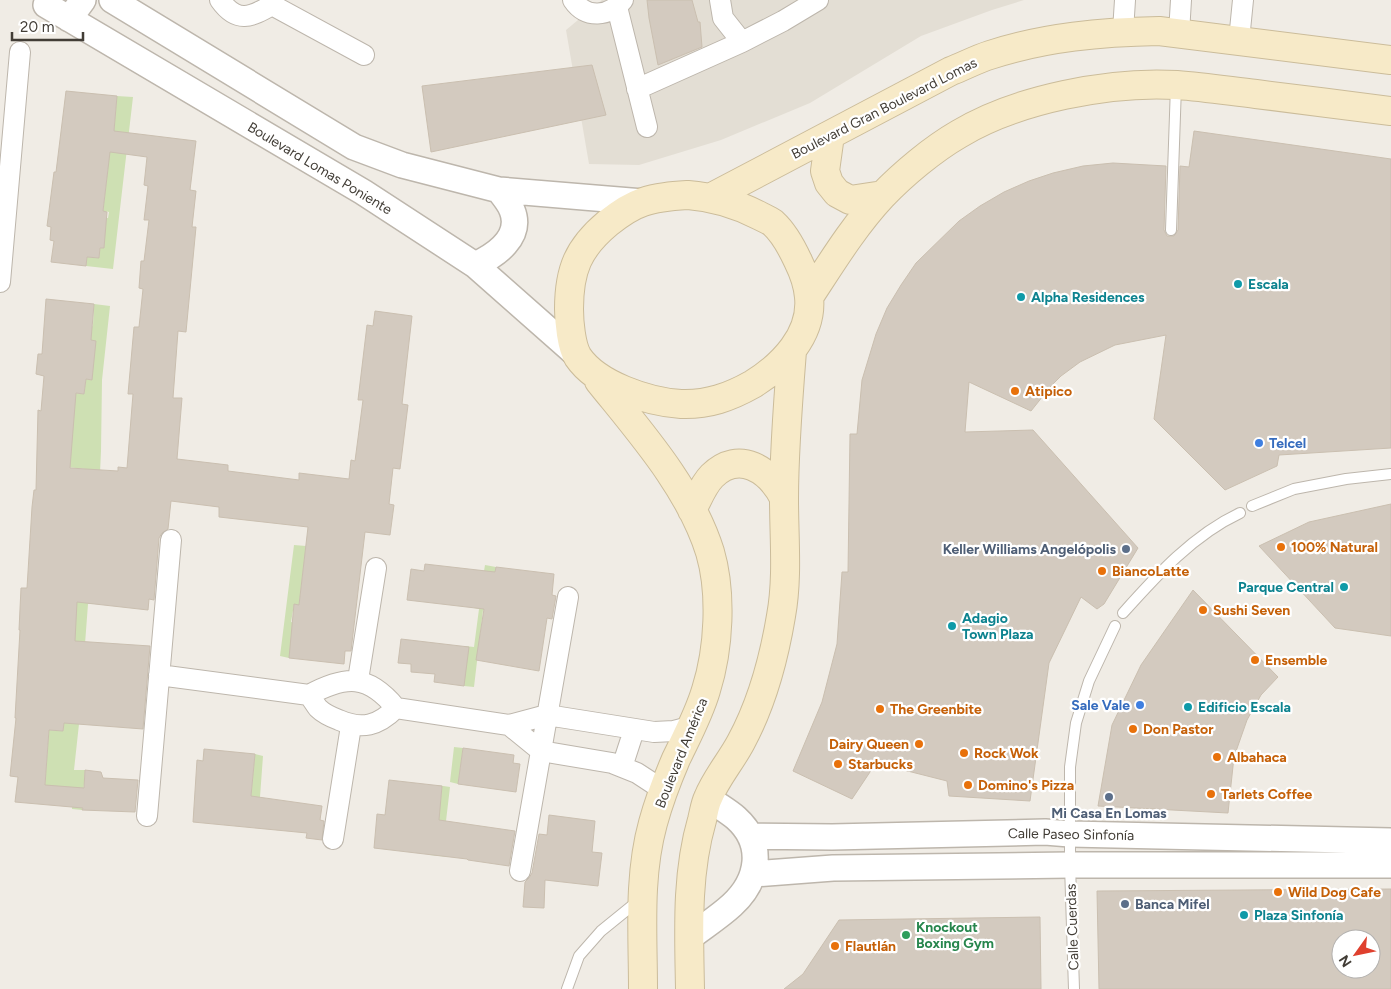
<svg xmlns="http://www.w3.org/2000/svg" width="1391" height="989" viewBox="0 0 1391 989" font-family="Figtree,sans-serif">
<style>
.residential{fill:#e3ded4}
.green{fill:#cee0b3}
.building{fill:#d3cabf;stroke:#cabfb0;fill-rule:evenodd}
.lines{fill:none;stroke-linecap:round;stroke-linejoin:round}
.service-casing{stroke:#bdb6ac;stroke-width:12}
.minor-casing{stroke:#bdb6ac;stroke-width:22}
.tertiary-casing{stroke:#bdb6ac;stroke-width:28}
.secondary-casing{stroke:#cbbc9a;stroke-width:30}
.service{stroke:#fff;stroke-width:10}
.minor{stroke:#fff;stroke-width:20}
.tertiary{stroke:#fff;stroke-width:25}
.secondary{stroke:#f7eac8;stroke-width:28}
.culture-dot{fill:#0f9aa8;stroke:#fff;stroke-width:2}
.food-dot{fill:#e8710a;stroke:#fff;stroke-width:2}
.shop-dot{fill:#3f7fe0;stroke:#fff;stroke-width:2}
.service-dot{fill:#5c6f8a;stroke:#fff;stroke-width:2}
.leisure-dot{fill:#2e9e5b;stroke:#fff;stroke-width:2}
.labels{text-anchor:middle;stroke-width:4.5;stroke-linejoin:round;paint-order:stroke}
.street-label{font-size:14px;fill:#423d36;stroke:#fff}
.culture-label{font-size:14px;font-weight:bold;fill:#0d838f;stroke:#fff;text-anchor:start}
.food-label{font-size:14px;font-weight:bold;fill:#c56008;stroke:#fff;text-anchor:start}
.shop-label{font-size:14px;font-weight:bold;fill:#366cbe;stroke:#fff;text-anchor:start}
.service-label{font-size:14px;font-weight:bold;fill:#4e5e75;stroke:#fff;text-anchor:end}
.leisure-label{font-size:14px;font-weight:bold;fill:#27864d;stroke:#fff;text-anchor:start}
</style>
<rect width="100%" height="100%" fill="#f0ece5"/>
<path class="residential" d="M 602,0 L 1024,0 L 992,10 L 921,36 L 810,103 L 721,140 L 639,165 L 589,164 L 566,30 Z"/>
<path class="green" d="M 117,96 L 133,97 L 113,269 L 86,266 L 87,257 L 99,258 L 104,218 L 108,218 L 109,212 L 103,211 L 108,168 L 106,151 L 112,152 Z
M 94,304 L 110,306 L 102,380 L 101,451 L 99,495 L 103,519 L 95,604 L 88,604 L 79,724 L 74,770 L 85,770 L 82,810 L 72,809 L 72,807 L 45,785 L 49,730 L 63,731 L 76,593 L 86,469 L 66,467 L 74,393 L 84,394 L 86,379 L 91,380 L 95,341 L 85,340 L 93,325 Z
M 294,545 L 306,546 L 299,605 L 294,605 L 291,622 L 306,625 L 289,658 L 280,656 Z
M 485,565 L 496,567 L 490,611 L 483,610 L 474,687 L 464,686 L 463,663 L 465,646 L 474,647 L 479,609 L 474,608 L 478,570 L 484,571 Z
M 454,747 L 463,748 L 458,784 L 450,782 Z
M 255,754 L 263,756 L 260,797 L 265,816 L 244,795 L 251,795 Z
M 437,785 L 450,787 L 446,821 L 449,857 L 430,855 C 433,832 440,811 442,788 L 436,787 Z"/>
<path class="building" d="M 647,0 L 692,0 L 698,22 L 700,22 L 702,47 L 658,65 L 649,18 Z
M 592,65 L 606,115 L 431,152 L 422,86 Z
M 66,91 L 117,96 L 114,131 L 196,141 L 190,190 L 196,191 L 192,227 L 196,227 L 186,332 L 178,331 L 173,398 L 182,398 L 177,459 L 228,465 L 228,471 L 299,480 L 299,473 L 349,479 L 351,460 L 355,461 L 363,400 L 358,400 L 367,325 L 373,326 L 375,311 L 412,316 L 402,404 L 408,405 L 400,469 L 393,468 L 389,504 L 394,505 L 390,535 L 365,532 L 351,651 L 345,651 L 344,664 L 289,658 L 294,604 L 299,605 L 308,527 L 219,517 L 219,507 L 171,501 L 168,529 L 162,533 L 159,538 L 154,600 L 149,599 L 148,610 L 77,602 L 75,641 L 150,646 L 143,729 L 64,723 L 63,731 L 49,730 L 45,785 L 84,788 L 85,770 L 101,772 L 103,778 L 138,780 L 135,812 L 82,810 L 83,808 L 15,802 L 18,777 L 10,776 L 16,718 L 15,718 L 20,630 L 19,630 L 21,588 L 27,588 L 32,507 L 34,490 L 36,490 L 38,410 L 41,411 L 44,376 L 36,374 L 38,354 L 42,354 L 46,299 L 94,304 L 91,340 L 96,341 L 92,380 L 86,379 L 84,394 L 76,393 L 70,468 L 118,471 L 118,467 L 127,468 L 133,394 L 128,394 L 134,327 L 139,327 L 143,289 L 139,288 L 141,261 L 144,261 L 149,220 L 144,220 L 148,186 L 144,185 L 147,157 L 110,152 L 103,211 L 107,212 L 104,248 L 100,248 L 99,258 L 87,257 L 86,266 L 51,262 L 54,241 L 50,240 L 51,227 L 47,226 L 54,172 L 56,172 Z
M 1194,131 L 1391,159 L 1391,448 L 1279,455 L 1277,466 L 1225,490 L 1154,419 L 1166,335 L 1115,345 L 1080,362 L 1061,376 L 1051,386 L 1031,411 L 969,382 L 965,432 L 1033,430 L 1138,548 L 1104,604 L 1097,609 L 1081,597 L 1049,663 L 1030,801 L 949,796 L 947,781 L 876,763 L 852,799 L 793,771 L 822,702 L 837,644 L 842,572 L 848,572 L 850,434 L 857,434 L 862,380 L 876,334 L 887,308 L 901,285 L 916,263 L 959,221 L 980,206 L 1004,192 L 1029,181 L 1053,173 L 1083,166 L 1113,163 L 1166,166 L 1164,230 L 1167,236 L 1174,236 L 1178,230 L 1180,166 L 1189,167 Z
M 1391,504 L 1391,636 L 1335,628 L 1259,546 L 1309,522 Z
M 425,564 L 495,572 L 496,567 L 554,574 L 552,595 L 556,596 L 552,619 L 547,618 L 539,671 L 476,660 L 484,609 L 407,600 L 411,569 L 424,571 Z
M 1193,590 L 1278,677 L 1261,695 L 1247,720 L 1234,757 L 1228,813 L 1098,806 L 1112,725 L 1141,665 Z
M 401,639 L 469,647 L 464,686 L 434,682 L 435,674 L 411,672 L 411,664 L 398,663 Z
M 463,748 L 514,755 L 513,763 L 520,764 L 516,792 L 458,784 Z
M 204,749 L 255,754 L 251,796 L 322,806 L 320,820 L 324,821 L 322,840 L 306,838 L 307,833 L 193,822 L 197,760 L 203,761 Z
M 389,780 L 442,786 L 439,820 L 515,831 L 509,866 L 468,860 L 467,859 L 374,848 L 377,814 L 385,815 Z
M 549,815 L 595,821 L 592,852 L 602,853 L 598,886 L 545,880 L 544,908 L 523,907 L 525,882 L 529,878 L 532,873 L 539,834 L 547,835 Z
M 1391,889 L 1391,989 L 1099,989 L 1097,891 ZM 1341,939 L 1371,939 L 1371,969 L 1341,969 Z
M 1040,917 L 1041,989 L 784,989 L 803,974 L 839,920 Z"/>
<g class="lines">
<defs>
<path id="service" d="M 1171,230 L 1176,86
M 1252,506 L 1294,489 L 1346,479 L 1391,474
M 1123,613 C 1157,575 1193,535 1240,513
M 567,989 L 579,956 L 601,931 L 638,901
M 1074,989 L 1070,865 L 1070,767 L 1076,723 L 1089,681 L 1115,626"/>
<path id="minor" d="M 220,0 C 237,24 251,17 272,5 L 273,0
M 573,0 C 586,19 609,17 623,0
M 720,0 L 723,18 L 742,42
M 272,5 L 364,55
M 617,7 L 647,127
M 1123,31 L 1125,0
M 1179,33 L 1181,0
M 1239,40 L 1243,0
M 637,89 L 742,42 L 783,21 L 818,0
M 0,282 L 20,52
M 159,675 L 309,695 C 346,675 368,674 396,708 L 509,725 L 547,715 L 654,732 L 674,731 L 693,726
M 358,680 L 376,568
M 309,695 C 312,699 315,704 318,708 C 324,714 331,717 339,720 C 362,730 378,726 396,708
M 509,725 L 541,751 L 612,763 L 637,773 L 663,790
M 622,767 L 634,730
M 147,816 L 171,540
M 333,839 L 351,726
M 520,871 L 568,597"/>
<path id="tertiary" d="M 112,0 L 354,147 L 402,165 L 499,190 L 643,202
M 46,5 L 363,192 L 475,265 L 577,355
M 69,19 L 83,0
M 475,265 C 496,255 523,237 512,210 C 509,202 503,196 499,190
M 750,836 L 832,837 L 1045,832 L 1070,834 L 1391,841
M 754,874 L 833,868 L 1070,865 L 1391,865
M 689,938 C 703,927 719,917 732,905 C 759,880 765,844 736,818 C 728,811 717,805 708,798"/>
<path id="secondary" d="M 830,135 L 825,171 L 829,183 L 837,193 L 850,200 L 883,195
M 688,195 C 714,197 737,204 760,216 C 764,218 769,220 773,223 C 784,233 792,248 798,261 C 803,271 808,285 809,297 C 813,335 782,366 753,384 C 730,397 708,405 681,404 C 648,402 597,385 578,357 C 571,346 569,321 569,309 C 569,270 578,248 608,223 C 618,215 631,206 643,202 C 657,197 673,196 688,195 Z
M 712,197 L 951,71 C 964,66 977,59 990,55 C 1045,37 1102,32 1159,31 L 1391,60
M 809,297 C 832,262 854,226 882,196 C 903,174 933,149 959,134 C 1017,99 1110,81 1177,85 C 1204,87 1230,91 1256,94 C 1301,100 1346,105 1391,111
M 599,381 C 640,432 690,488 710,552 C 722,593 719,649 706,690 C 699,714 687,736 676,759 C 667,780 659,801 653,823 C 638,877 643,934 643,989
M 692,510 C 698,499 703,485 712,476 C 739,449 770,470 784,498
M 690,989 C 689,932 686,875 702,820 C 704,812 705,804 708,798 C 716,778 731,761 741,742 C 761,705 774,658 781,616 C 788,578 784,538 784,499 C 784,450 788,401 792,351"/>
</defs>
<use href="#service" class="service-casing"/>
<use href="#minor" class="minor-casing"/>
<use href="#tertiary" class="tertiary-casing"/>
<use href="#secondary" class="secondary-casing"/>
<use href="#service" class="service"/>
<use href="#minor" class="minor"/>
<use href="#tertiary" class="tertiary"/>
<use href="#secondary" class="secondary"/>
</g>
<g class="culture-dot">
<circle cx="1238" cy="284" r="5"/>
<circle cx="1021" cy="297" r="5"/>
<circle cx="1344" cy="587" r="5"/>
<circle cx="952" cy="626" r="5"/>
<circle cx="1188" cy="707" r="5"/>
<circle cx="1244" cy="915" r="5"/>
</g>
<g class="food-dot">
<circle cx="1015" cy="391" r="5"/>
<circle cx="1281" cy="547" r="5"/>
<circle cx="1102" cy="571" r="5"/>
<circle cx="1203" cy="610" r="5"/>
<circle cx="1255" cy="660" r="5"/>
<circle cx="880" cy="709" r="5"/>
<circle cx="1133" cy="729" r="5"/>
<circle cx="919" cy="744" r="5"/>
<circle cx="964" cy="753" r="5"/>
<circle cx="1217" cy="757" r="5"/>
<circle cx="838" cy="764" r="5"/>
<circle cx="968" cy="785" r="5"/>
<circle cx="1211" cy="794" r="5"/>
<circle cx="1278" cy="892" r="5"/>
<circle cx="835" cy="946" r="5"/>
</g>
<g class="shop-dot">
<circle cx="1259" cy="443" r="5"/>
<circle cx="1140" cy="705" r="5"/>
</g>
<g class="service-dot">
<circle cx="1126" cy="549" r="5"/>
<circle cx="1109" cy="797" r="5"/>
<circle cx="1125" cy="904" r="5"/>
</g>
<circle class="leisure-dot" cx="906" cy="935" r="5"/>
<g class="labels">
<g class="street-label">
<text transform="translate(884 108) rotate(-27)" y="5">Boulevard Gran Boulevard Lomas</text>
<text transform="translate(320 168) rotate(31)" y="5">Boulevard Lomas Poniente</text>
<text transform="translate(681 753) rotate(-68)" y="5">Boulevard América</text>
<text transform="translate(1071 834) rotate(1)" y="5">Calle Paseo Sinfonía</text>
<text transform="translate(1072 927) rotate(-92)" y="5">Calle Cuerdas</text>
</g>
<g class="culture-label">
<text x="1248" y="289">Escala</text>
<text x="1031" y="302">Alpha Residences</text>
<text x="1334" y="592" text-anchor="end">Parque Central</text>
<text x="962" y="623">Adagio<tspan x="962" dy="16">Town Plaza</tspan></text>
<text x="1198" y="712">Edificio Escala</text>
<text x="1254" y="920">Plaza Sinfonía</text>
</g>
<g class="food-label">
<text x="1025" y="396">Atipico</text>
<text x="1291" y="552">100% Natural</text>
<text x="1112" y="576">BiancoLatte</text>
<text x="1213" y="615">Sushi Seven</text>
<text x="1265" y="665">Ensemble</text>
<text x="890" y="714">The Greenbite</text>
<text x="1143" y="734">Don Pastor</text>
<text x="909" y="749" text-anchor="end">Dairy Queen</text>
<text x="974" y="758">Rock Wok</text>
<text x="1227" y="762">Albahaca</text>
<text x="848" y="769">Starbucks</text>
<text x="978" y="790">Domino's Pizza</text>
<text x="1221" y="799">Tarlets Coffee</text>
<text x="1288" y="897">Wild Dog Cafe</text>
<text x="845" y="951">Flautlán</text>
</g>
<g class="shop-label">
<text x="1269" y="448">Telcel</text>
<text x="1130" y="710" text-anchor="end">Sale Vale</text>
</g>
<g class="service-label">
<text x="1116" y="554">Keller Williams Angelópolis</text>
<text x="1109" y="818" text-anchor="middle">Mi Casa En Lomas</text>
<text x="1135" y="909" text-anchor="start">Banca Mifel</text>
</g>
<g class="leisure-label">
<text x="916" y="932">Knockout<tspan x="916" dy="16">Boxing Gym</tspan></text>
</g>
</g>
<g transform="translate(1356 954) rotate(237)"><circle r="24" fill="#ffffff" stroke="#b3b1af"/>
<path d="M0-4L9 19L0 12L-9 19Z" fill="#df402e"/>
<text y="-8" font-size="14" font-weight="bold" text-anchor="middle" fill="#423d36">N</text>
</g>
<path d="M12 32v8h71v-8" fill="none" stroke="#423d36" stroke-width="2.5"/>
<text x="20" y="32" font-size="15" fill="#423d36" stroke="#ffffff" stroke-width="4" paint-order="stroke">20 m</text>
</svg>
